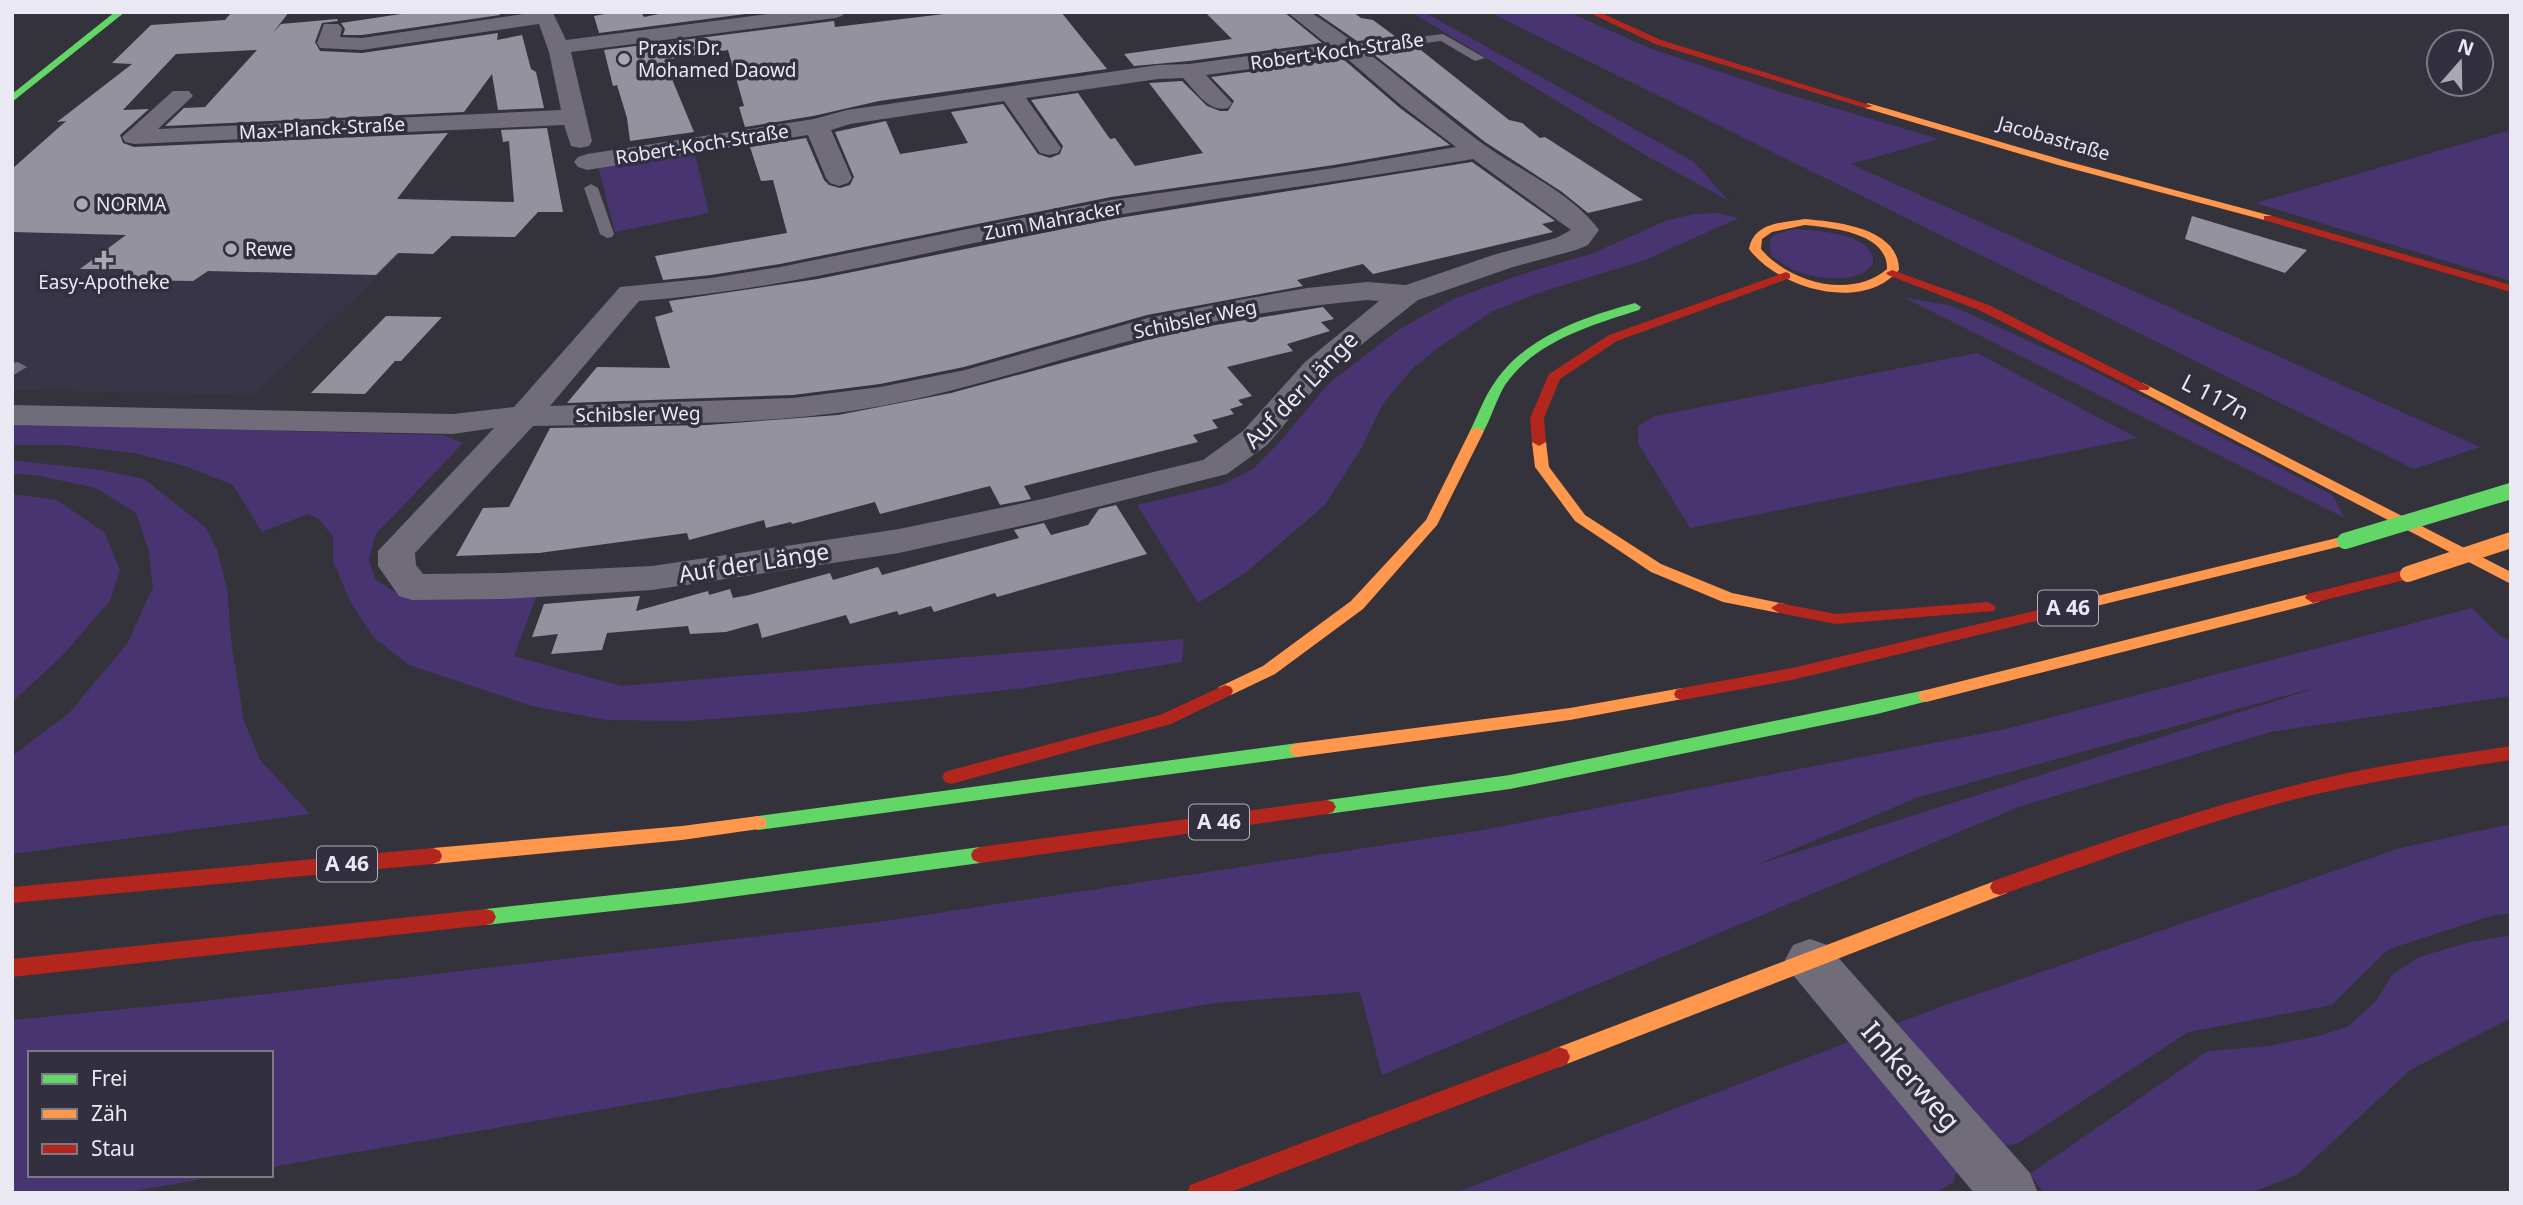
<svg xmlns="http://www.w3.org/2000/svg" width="2523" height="1205" viewBox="0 0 2523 1205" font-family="'Noto Sans',sans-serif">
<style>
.built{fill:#393548}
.green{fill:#493472;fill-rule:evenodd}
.building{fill:#94929c}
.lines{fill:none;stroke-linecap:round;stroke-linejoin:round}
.lane{fill:#706c79;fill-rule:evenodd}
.street{fill:#706c79;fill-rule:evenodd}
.fast{fill:#63d668;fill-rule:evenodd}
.slow{fill:#ff974d;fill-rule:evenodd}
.jam{fill:#b3261e;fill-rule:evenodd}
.fast-bridge{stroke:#63d668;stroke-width:16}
.slow-bridge{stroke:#ff974d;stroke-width:16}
.poi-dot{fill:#aaa8b2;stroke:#322f3e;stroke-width:2.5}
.labels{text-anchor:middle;stroke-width:7;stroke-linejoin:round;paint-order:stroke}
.far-poi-label{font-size:19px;fill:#eae8f2;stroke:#322f3e;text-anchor:start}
.far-street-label{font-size:19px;fill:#eae8f2;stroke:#322f3e}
.shield{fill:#322f3e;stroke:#b3b0bc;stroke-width:2}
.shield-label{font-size:21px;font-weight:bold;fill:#eae8f2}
.street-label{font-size:23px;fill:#eae8f2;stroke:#322f3e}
.near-street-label{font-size:28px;fill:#eae8f2;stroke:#322f3e}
</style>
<rect width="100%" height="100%" fill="#34323a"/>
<path class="built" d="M 12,190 L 458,199 L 254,395 L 12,390 Z"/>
<path class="green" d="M 1411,12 L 1424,12 L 1694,162 L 1729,201 L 1647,156 Z
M 1489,12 L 1569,12 L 1649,48 L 1781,92 L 1939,139 L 1851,164 L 2480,447 L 2414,469 Z
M 2511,130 L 2511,281 L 2256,203 Z
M 694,150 L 709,213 L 615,232 L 598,166 Z
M 1717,213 L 1739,218 L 1643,261 L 1544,291 L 1491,312 L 1442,345 L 1413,368 L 1382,405 L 1362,447 L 1325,505 L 1244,574 L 1198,603 L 1137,505 L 1221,485 L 1253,469 L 1278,444 L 1328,384 L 1398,330 L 1455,298 L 1532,271 L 1591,254 L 1665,221 L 1693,214 Z
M 1795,229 C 1816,231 1876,232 1873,264 C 1857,286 1811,279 1789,268 C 1783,264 1777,259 1771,255 L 1769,241 L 1774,235 Z
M 1903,297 L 1952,306 L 2086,367 L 2332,495 L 2345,518 Z
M 1977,353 L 2137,438 L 1690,528 L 1638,443 L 1638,426 L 1655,416 Z
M 12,424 L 443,435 L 463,443 L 375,535 L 369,561 L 376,580 L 398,594 L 538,592 L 514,656 L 621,686 L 1184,639 L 1182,662 L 1025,688 L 803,712 L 686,721 L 606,720 L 532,706 L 409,665 L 373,637 L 350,601 L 333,561 L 333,536 L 317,518 L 308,514 L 262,532 L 233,485 L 182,465 L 134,453 L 64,445 L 12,445 Z
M 12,460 L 100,470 L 144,479 L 205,527 L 217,549 L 227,589 L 232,647 L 244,721 L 260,760 L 310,814 L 12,854 L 12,756 L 69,713 L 127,644 L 153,587 L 148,548 L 136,513 L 96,488 L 35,475 L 12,474 Z
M 12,494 L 57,500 L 104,532 L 120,570 L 110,601 L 61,657 L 12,702 Z
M 2472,608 L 2498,634 L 2511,642 L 2511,696 L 2271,732 L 2021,806 L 1382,1075 L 1360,992 L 1215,1003 L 271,1167 L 271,1053 L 30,1053 L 30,1175 L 224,1175 L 123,1193 L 12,1193 L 12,1020 L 205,1001 L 879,922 L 1483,830 L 2006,729 ZM 2310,689 L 2310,690 L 1756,865 L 1919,797 Z
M 2511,824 L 2511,913 L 2491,916 L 2389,949 L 2332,1005 L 2188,1032 L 2017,1144 L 2000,1146 L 1962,1159 L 1953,1182 L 1936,1193 L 1455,1193 L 1937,1008 L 2400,848 Z
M 2511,935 L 2511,1018 L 2410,1070 L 2298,1174 L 2251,1193 L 2044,1193 L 2030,1174 L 2208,1051 L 2268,1046 L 2318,1036 L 2347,1027 L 2375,1002 L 2392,975 L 2419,957 L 2470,942 Z"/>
<path class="building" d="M 289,12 L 272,34 L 281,24 L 337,19 L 338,21 L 322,23 L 315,42 L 320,51 L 362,53 L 498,33 L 497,40 L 522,35 L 531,69 L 536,72 L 544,108 L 498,110 L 492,74 L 464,112 L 165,126 L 184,108 L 205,107 L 257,50 L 176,54 L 123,110 L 149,109 L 120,135 L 123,143 L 134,147 L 448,133 L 397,199 L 514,202 L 509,141 L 503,142 L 501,130 L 547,128 L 563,212 L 538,212 L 515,237 L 452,236 L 433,254 L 398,253 L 376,275 L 208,271 L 193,281 L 130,280 L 123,269 L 80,269 L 126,235 L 12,232 L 12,169 L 66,121 L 57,122 L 132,64 L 112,63 L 151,25 L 225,20 L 231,13 Z
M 414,12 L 500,12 L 500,15 L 362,35 L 343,35 L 345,29 L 341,23 Z
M 616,12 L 641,12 L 644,17 L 669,12 L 761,12 L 599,33 L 594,16 Z
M 961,12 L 1061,12 L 1107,69 L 879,101 L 813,116 L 745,127 L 739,107 L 744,106 L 728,50 L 664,60 L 694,132 L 630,141 L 627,118 L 617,85 L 613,86 L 604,50 L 834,21 L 835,27 Z
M 1205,12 L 1284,12 L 1322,43 L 1189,61 L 1134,66 L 1124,54 L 1232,39 Z
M 1315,12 L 1353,12 L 1361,18 L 1373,20 L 1396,37 L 1357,41 Z
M 1417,47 L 1509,120 L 1522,123 L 1540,138 L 1545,137 L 1643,200 L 1588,213 L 1562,192 L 1485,142 L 1372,53 Z
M 1343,59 L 1400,108 L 1450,145 L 1334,165 L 1111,197 L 780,264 L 711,275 L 663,280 L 655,256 L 787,233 L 773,180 L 761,181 L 750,147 L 806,138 L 824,180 L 829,185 L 840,188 L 850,185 L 854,177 L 835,132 L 886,121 L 900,154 L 968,143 L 951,112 L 1003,104 L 1038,154 L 1050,158 L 1060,154 L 1063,146 L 1031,100 L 1078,93 L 1110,139 L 1115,138 L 1135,166 L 1203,153 L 1149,83 L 1182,81 L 1207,106 L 1220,111 L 1228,111 L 1234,101 L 1211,77 Z
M 1472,162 L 1555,221 L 1542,224 L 1553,232 L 1373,274 L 1363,264 L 1297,280 L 1303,286 L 1147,315 L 964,367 L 880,384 L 793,395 L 567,403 L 597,367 L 670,368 L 655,317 L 673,312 L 669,301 L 818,279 L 1112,219 Z
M 2192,216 L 2279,242 L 2307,250 L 2285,273 L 2185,239 Z
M 1323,307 L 1334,319 L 1321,322 L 1330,331 L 1287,344 L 1293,351 L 1227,367 L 1252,396 L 1238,400 L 1243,405 L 1230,409 L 1234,414 L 1212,420 L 1218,428 L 1193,435 L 1198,442 L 1024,486 L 1031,499 L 1000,505 L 990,486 L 880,514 L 875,502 L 792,524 L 791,522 L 766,528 L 764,520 L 689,540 L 687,533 L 539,553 L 456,556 L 483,508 L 509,507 L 550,428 L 707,425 L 838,415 L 951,393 L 1180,331 Z
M 386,316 L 442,317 L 401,361 L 395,361 L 365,394 L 311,393 Z
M 1116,505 L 1147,554 L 997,597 L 995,593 L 934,612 L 931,606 L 899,615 L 897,611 L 850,624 L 846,615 L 762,638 L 758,623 L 726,632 L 690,634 L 688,626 L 607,633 L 602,650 L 551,654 L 558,634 L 532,637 L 544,604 L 640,596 L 636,611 L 708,591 L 709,595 L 730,589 L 733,598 L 749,595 L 830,573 L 833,580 L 878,567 L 882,575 L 1019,538 L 1014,530 L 1044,523 L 1051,535 L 1088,525 L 1099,509 Z"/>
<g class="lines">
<path class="lane" d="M 1443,34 L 1485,58 L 1475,61 L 1441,41 L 1349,53 L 1343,49 L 1349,45 Z
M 591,184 L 598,188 L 614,234 L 612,237 L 607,238 L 600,234 L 584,188 Z
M 18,362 L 27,367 L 12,376 L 12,363 Z"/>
<path class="street" d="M 536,12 L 553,13 L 566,40 L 784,12 L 845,12 L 842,16 L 835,18 L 571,52 L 592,141 L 589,146 L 580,148 L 571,146 L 564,125 L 134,144 L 125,142 L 122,137 L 173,91 L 189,91 L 193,96 L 158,129 L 561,110 L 549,52 L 539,24 L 362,50 L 320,48 L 317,43 L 324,24 L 338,24 L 342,28 L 340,37 L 362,38 Z
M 1287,12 C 1295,12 1306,10 1313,14 C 1373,52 1426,102 1483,144 C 1519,170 1574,194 1599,230 L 1588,245 L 1576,250 L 1513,267 L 1418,300 L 1352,352 L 1315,388 L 1267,445 L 1227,474 L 1038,522 L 899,553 L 652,590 L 503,599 L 412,600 L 399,596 L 378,566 L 378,551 L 494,428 L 453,434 L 12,425 L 12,405 L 453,414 L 514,407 L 620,287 L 711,278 L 780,267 L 1111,200 L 1334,168 L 1456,147 L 1402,106 L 1344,56 L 1206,75 L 1232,103 L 1228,108 C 1208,113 1196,91 1183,78 L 1158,79 L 1026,98 L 1061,148 L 1058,153 L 1049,155 L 1040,153 L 1004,101 L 850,124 L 831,130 L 852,178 L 848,183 L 839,186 L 830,183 L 826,178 L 808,135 L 587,170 L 578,167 L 574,162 L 578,157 L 587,154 L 814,119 L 847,110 L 1158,65 L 1189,64 L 1328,45 ZM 1473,159 L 1571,230 L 1556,238 L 1493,255 L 1406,285 L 1367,282 L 1307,288 L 1239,300 L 1148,318 L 965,370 L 880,387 L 793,398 L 550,406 L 639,301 C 801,289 952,243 1112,216 C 1232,195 1353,180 1473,159 ZM 1367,300 L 1379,301 L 1305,362 L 1243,431 L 1203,460 L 1038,500 L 899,529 L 652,566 L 503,573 L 423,574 L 416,565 L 415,553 L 533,426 C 648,423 767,427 881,406 C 974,389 1062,357 1153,335 C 1223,318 1295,307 1367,300 Z
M 1810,939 L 1827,945 L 2030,1173 L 2038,1193 L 1974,1193 L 1793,975 L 1785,960 L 1793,945 Z"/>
<path class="fast" d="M 115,12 L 125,12 L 12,102 L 12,94 Z
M 1635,303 L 1641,307 L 1639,310 C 1592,325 1535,341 1505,385 C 1496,400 1491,419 1482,434 L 1472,434 L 1470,431 C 1478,415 1484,397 1495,382 C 1525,337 1584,317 1635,303 Z
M 1926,690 L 1932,692 L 1934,696 L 1932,700 L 1877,714 L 1510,789 L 1327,814 L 1321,812 L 1318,807 L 1321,802 L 1327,800 L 1510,775 Z
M 1298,743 L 1304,745 L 1307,750 L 1304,755 L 1298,757 L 758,830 L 751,828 L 749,823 L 751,818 L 758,816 Z
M 980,847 L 987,850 L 989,855 L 987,860 L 980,863 L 686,903 L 486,925 L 479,923 L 476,917 L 479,911 L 486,909 L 686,887 Z"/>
<path class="slow" d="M 1868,103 L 2066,161 L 2272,216 L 2273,218 L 2268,221 L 2058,165 L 1865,108 L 1863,106 Z
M 1805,219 C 1838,222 1899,228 1899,270 C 1862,313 1779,289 1749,249 C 1754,222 1782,223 1805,219 ZM 1805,225 C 1833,228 1888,233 1887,269 C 1851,300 1789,282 1761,249 L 1762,239 L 1772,232 Z
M 2143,383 L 2511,572 L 2511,584 L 2138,390 L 2138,384 Z
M 1477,427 L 1484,431 L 1437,525 L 1363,609 L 1275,674 L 1231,695 L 1219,695 L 1217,691 L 1219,687 L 1263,666 L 1351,601 L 1426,520 L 1470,431 Z
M 1539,438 L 1546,442 L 1549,467 L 1585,515 L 1661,564 L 1732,593 L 1785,604 L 1787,608 L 1785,612 L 1779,613 L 1723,602 L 1651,572 L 1575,521 L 1535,467 L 1532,442 Z
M 2345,536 L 2350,538 L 2352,541 L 2350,544 L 2043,619 L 2035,614 L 2043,609 Z
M 2313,593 L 2319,594 L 2321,598 L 2319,602 L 1926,702 L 1920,700 L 1918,696 L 1920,692 L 1926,690 Z
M 1682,688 L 1688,690 L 1690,694 L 1688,698 L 1570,720 L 1298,757 L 1292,755 L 1289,750 L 1292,745 L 1298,743 L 1570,708 Z
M 758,816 L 765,818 L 767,823 L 765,828 L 682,840 L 433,864 L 426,861 L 424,856 L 426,851 L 433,848 L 682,826 Z
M 2000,879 L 2007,881 L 2010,887 L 2007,893 L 1559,1067 L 1551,1064 L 1548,1057 L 1551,1050 Z"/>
<path class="jam" d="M 1588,12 L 1599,12 L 1661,40 L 1873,106 L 1865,108 L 1655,44 Z
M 2264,216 L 2272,216 L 2511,285 L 2511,292 L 2264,220 Z
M 1892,270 L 1989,305 L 2150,387 L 2148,390 L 2138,390 L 1981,311 L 1888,275 L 1886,273 Z
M 1786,272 L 1790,274 L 1790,278 L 1617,341 L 1560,379 L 1544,418 L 1546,442 L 1539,446 L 1532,442 L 1530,418 L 1549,374 L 1609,335 Z
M 2408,569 L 2413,570 L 2416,574 L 2413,578 L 2313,603 L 2305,598 L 2307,594 Z
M 1988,602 L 1996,607 L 1994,611 L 1836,624 L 1779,613 L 1771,608 L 1779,603 L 1836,614 Z
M 2043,609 L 2049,610 L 2051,614 L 2049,618 L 1792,680 L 1682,700 L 1676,698 L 1674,694 L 1676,690 L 1682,688 L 1792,668 Z
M 1225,685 L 1231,687 L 1233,691 L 1231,695 L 1171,724 L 951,784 L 945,782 L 942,777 L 945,772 L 951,770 L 1160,715 Z
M 2511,746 L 2511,760 C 2440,771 2370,781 2300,798 C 2198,823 2100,861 2000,895 L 1993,893 L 1990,887 L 1993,881 C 2108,840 2224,800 2343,774 C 2398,762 2455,755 2511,746 Z
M 1327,800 L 1333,802 L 1336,807 L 1333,812 L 1327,814 L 980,863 L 973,860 L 971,855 L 973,850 L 980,847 Z
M 433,848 L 440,851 L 442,856 L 440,861 L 433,864 L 12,903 L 12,887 Z
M 486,909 L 493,911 L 496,917 L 493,923 L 486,925 L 12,977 L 12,959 Z
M 1559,1047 L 1567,1050 L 1570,1057 L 1567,1064 L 1228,1193 L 1187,1193 L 1190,1185 L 1198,1182 Z"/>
<path class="fast-bridge" d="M 2345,541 L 2511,491"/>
<path class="slow-bridge" d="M 2408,574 L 2511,540"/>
</g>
<g class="poi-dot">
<circle cx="624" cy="59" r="7"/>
<circle cx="82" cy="204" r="7"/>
<circle cx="231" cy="249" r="7"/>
<path d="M100.5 249.5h7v7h7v7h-7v7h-7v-7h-7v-7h7z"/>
</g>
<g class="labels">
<g class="far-poi-label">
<text x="638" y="55">Praxis Dr.<tspan x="638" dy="22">Mohamed Daowd</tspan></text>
<text x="96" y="211">NORMA</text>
<text x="245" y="256">Rewe</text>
<text x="104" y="289" text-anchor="middle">Easy-Apotheke</text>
</g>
<g class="far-street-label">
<text transform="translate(1337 51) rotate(-8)" y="7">Robert-Koch-Straße</text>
<text transform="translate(322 128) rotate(-3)" y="7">Max-Planck-Straße</text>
<text transform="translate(2054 138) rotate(16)" y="7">Jacobastraße</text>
<text transform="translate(702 144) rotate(-9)" y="7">Robert-Koch-Straße</text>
<text transform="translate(1053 220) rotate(-11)" y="7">Zum Mahracker</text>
<text transform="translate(1195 319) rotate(-12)" y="7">Schibsler Weg</text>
<text transform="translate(638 414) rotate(-1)" y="7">Schibsler Weg</text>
</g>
<g class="shield">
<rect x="2038" y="590.5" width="60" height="35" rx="5"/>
<rect x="1189" y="804.5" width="60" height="35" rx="5"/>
<rect x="317" y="846.5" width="60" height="35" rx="5"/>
</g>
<g class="shield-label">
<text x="2068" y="615">A 46</text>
<text x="1219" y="829">A 46</text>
<text x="347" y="871">A 46</text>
</g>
<g class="street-label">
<text transform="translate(1301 390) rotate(-46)" y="8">Auf der Länge</text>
<text transform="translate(2215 397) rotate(27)" y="8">L 117n</text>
<text transform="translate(754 563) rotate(-9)" y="8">Auf der Länge</text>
</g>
<g class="near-street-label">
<text transform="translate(1911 1076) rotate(49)" y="10">Imkerweg</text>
</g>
</g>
<rect width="2523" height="1205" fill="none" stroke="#eae8f2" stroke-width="28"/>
<rect x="28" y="1051" width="245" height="126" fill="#322f3e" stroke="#7c7986" stroke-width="2"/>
<rect x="42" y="1074" width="35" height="10" fill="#63d668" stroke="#7c7986" stroke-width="2"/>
<text x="91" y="1086" font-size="21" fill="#eae8f2">Frei</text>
<rect x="42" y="1109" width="35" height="10" fill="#ff974d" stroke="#7c7986" stroke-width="2"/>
<text x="91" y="1121" font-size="21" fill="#eae8f2">Zäh</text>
<rect x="42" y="1144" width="35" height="10" fill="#b3261e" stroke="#7c7986" stroke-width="2"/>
<text x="91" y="1156" font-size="21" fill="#eae8f2">Stau</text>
<g transform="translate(2460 63) rotate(20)"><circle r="33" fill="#322f3e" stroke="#7c7986" stroke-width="2"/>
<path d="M0-5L12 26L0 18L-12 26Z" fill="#aaa8b2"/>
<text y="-10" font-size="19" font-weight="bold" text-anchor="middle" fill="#eae8f2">N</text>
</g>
</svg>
